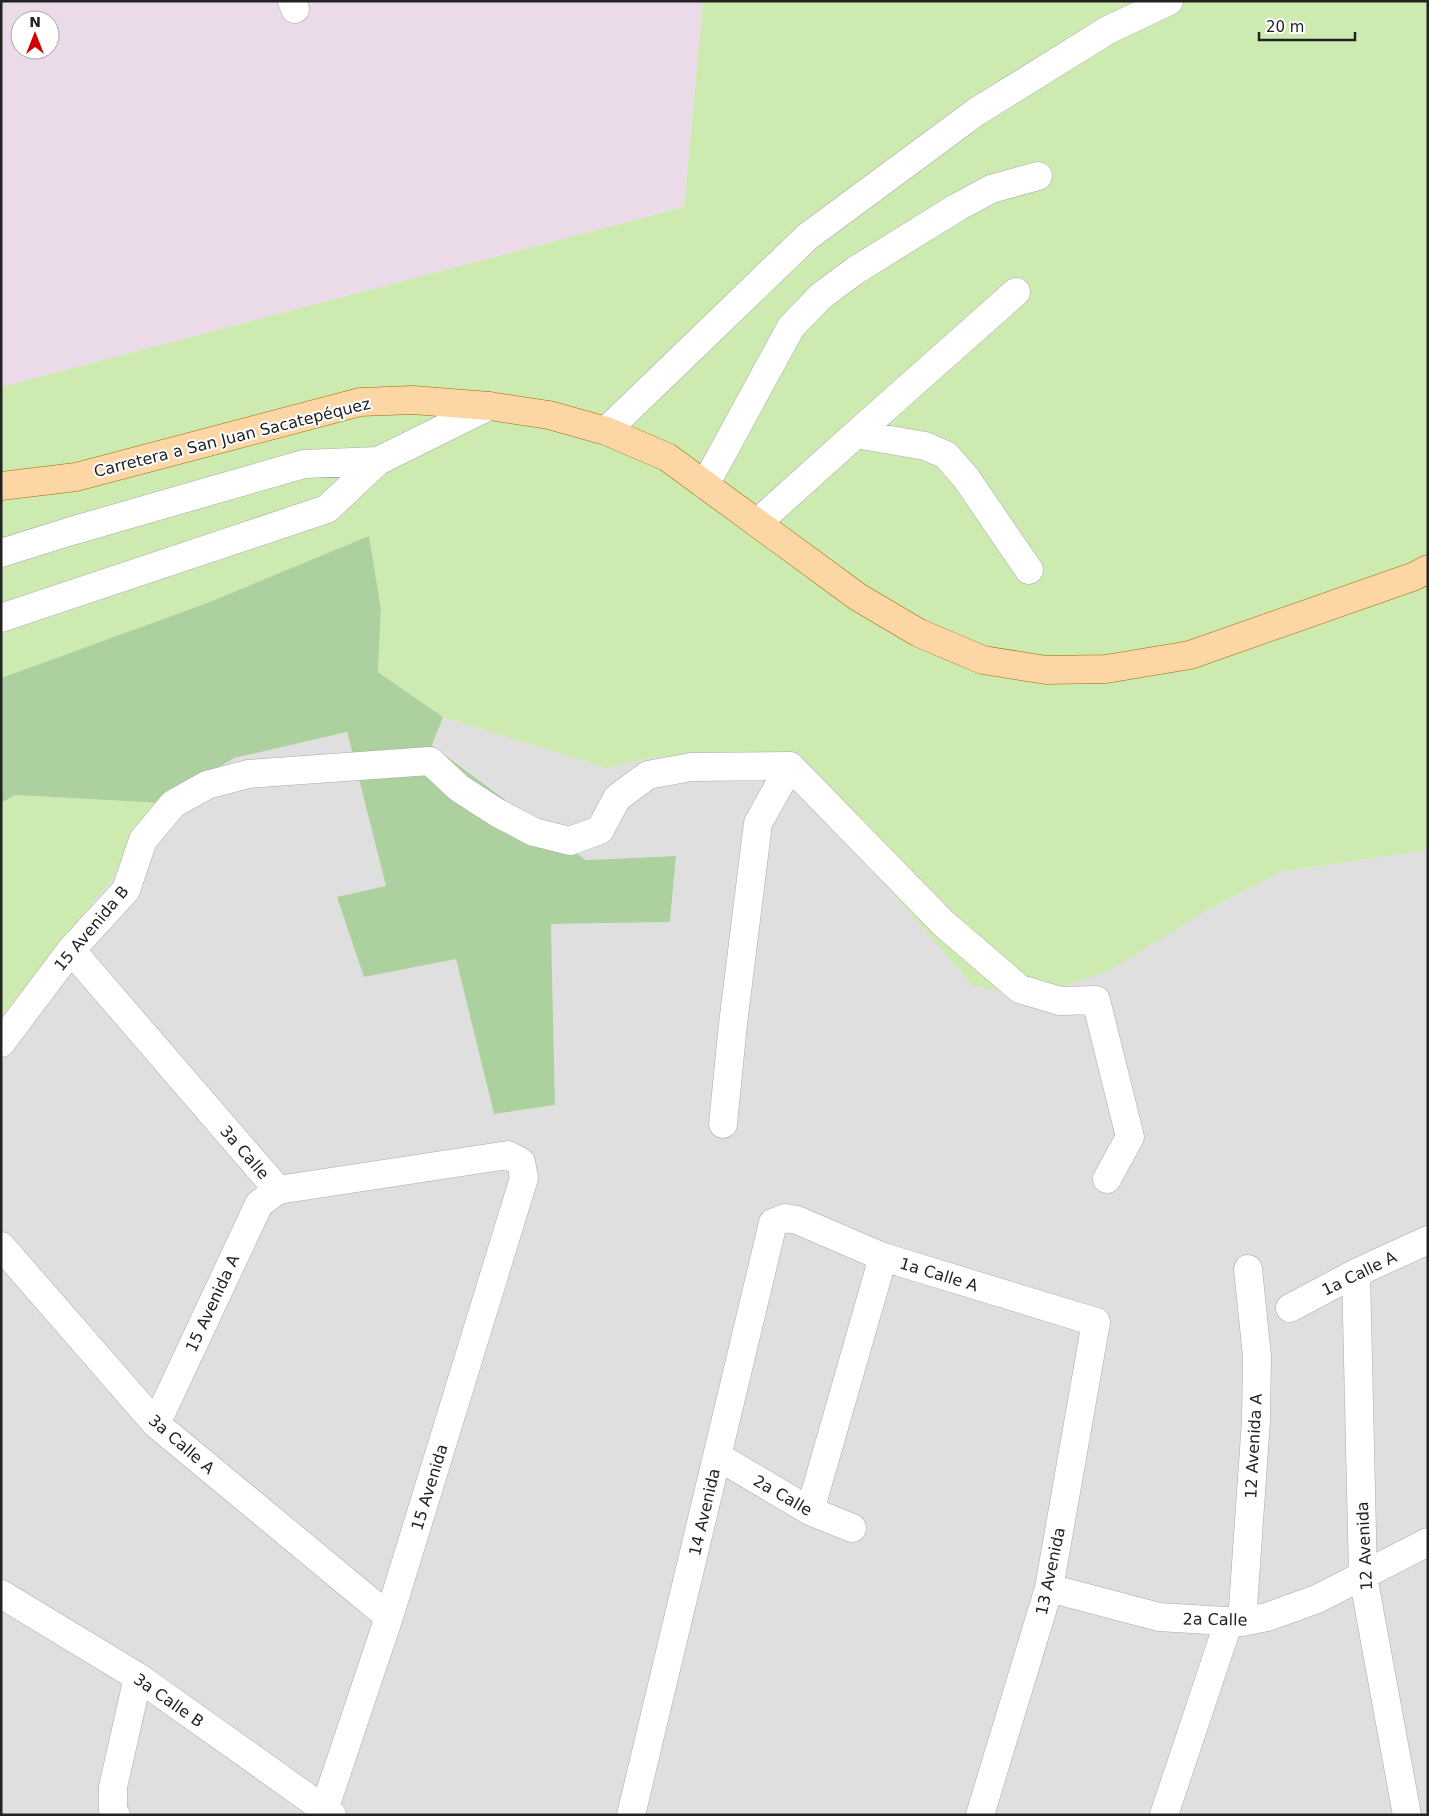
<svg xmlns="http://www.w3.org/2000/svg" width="1429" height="1816" viewBox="0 0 1429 1816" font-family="'DejaVu Sans',sans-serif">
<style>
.residential{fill:#e0dfdf}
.industrial{fill:#ebdbe8;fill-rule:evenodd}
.grass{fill:#cdebb0}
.forest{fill:#add19e}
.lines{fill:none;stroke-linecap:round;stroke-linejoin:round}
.minor-casing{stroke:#a9a9a9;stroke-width:29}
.major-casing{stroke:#a06b00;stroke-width:29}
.minor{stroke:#fff;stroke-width:28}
.major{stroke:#fcd6a4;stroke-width:28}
.labels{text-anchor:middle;stroke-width:4;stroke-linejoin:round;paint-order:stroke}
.street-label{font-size:16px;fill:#222;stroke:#fff}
</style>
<rect width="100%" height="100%" fill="#f2efe9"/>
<path class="residential" d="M 443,717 L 606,768 L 657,757 L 724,761 L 794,779 L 973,986 L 1204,912 L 1280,872 L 1428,850 L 1428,1815 L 1,1815 L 1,1017 L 114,877 L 161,803 L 234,758 L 347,732 L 386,886 L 364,977 L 456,958 L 494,1114 L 555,1105 L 551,924 L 670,922 L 676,856 L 586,860 L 432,744 Z"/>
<path class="industrial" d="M 1,1 L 703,1 L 684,207 L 1,387 ZM 20,20 L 50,20 L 50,50 L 20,50 Z"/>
<path class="grass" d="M 703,1 L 1428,1 L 1428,850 L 1280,872 L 1204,912 L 1107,972 L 1027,997 L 973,986 L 794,779 L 724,761 L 657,757 L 606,768 L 443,717 L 378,672 L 381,609 L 369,537 L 207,603 L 1,678 L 1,387 L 684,207 Z
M 15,795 L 161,803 L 114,877 L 1,1017 L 1,803 Z"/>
<path class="forest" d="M 369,536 L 381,609 L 378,672 L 443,717 L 432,745 L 586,860 L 676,856 L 670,922 L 551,924 L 555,1105 L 494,1114 L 456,959 L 364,977 L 337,897 L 386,886 L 347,732 L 234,758 L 161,803 L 15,795 L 1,803 L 1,678 L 207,603 Z"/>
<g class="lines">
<defs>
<path id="minor" d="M 292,1 L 295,9
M 606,431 L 807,237 L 976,112 L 1108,30 L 1169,1
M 856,434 L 1016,292
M 705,485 L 791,327 L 821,296 L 856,270 L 956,208 L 991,189 L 1038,176
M 757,523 L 856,434 L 925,446 L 946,455 L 966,478 L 1029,570
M 1,553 L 68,532 L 304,464 L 378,461
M 1,618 L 327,509 L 378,461 L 489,406
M 71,950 L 278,1190 L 508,1155 L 521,1162 L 524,1178 L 389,1617 L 324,1810
M 1,1043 L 71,950 L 126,890 L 143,840 L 173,804 L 207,785 L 248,774 L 430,761 L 459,788 L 496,812 L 534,832 L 570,841 L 600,830 L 617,798 L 648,775 L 691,767 L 790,766 L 943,923 L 1020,989 L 1060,1001 L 1096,1000 L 1130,1137 L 1107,1179
M 723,1124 L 733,1024 L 758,823 L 790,766
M 1,1246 L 156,1424 L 389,1617
M 1356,1273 L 1363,1576 L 1407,1815
M 1290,1308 L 1356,1273 L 1428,1240
M 156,1424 L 259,1204 L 278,1190
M 717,1456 L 810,1511 L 852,1528
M 810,1511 L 883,1257
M 1049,1588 L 1159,1617 L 1242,1622 L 1267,1617 L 1317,1599 L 1428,1542
M 1,1594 L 138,1677 L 332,1815
M 1242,1622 L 1256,1420 L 1257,1356 L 1248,1269
M 116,1815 L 113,1810 L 113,1787 L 138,1677
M 631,1815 L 773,1223 L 785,1218 L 797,1220 L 883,1257 L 1096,1322 L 1049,1588 L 980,1815
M 1164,1815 L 1229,1621"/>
<path id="major" d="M 1,486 L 76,477 L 360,402 L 413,400 L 489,406 L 549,415 L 606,431 L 667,457 L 858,597 L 919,633 L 983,660 L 1046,670 L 1106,669 L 1190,655 L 1415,576 L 1428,569"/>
</defs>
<use href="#minor" class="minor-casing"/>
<use href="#major" class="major-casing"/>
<use href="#minor" class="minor"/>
<use href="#major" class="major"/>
</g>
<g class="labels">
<g class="street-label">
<text transform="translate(232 437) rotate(-14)" y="6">Carretera a San Juan Sacatepéquez</text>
<text transform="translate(91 928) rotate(-50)" y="6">15 Avenida B</text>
<text transform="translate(245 1152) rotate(49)" y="6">3a Calle</text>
<text transform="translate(1359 1273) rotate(-26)" y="6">1a Calle A</text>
<text transform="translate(939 1274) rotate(17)" y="6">1a Calle A</text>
<text transform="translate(212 1303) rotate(-65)" y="6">15 Avenida A</text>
<text transform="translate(182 1444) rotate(41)" y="6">3a Calle A</text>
<text transform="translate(1253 1446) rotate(-87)" y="6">12 Avenida A</text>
<text transform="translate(429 1487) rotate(-73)" y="6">15 Avenida</text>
<text transform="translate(783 1495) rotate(30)" y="6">2a Calle</text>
<text transform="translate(704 1512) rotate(-77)" y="6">14 Avenida</text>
<text transform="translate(1364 1546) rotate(-93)" y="6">12 Avenida</text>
<text transform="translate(1050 1571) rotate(-78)" y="6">13 Avenida</text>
<text transform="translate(1215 1619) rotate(1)" y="6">2a Calle</text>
<text transform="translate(169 1700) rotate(35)" y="6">3a Calle B</text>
</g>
</g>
<rect width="1429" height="1816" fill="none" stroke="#222222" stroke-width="5"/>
<g transform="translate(35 35)"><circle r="24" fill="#ffffff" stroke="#a7a7a7"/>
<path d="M0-4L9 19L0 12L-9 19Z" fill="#d40000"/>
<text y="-8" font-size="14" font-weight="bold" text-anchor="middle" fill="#222222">N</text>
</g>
<path d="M1259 32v8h96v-8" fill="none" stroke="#222222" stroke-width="2.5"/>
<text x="1266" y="32" font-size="15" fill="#222222" stroke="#ffffff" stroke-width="4" paint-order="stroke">20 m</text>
</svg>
